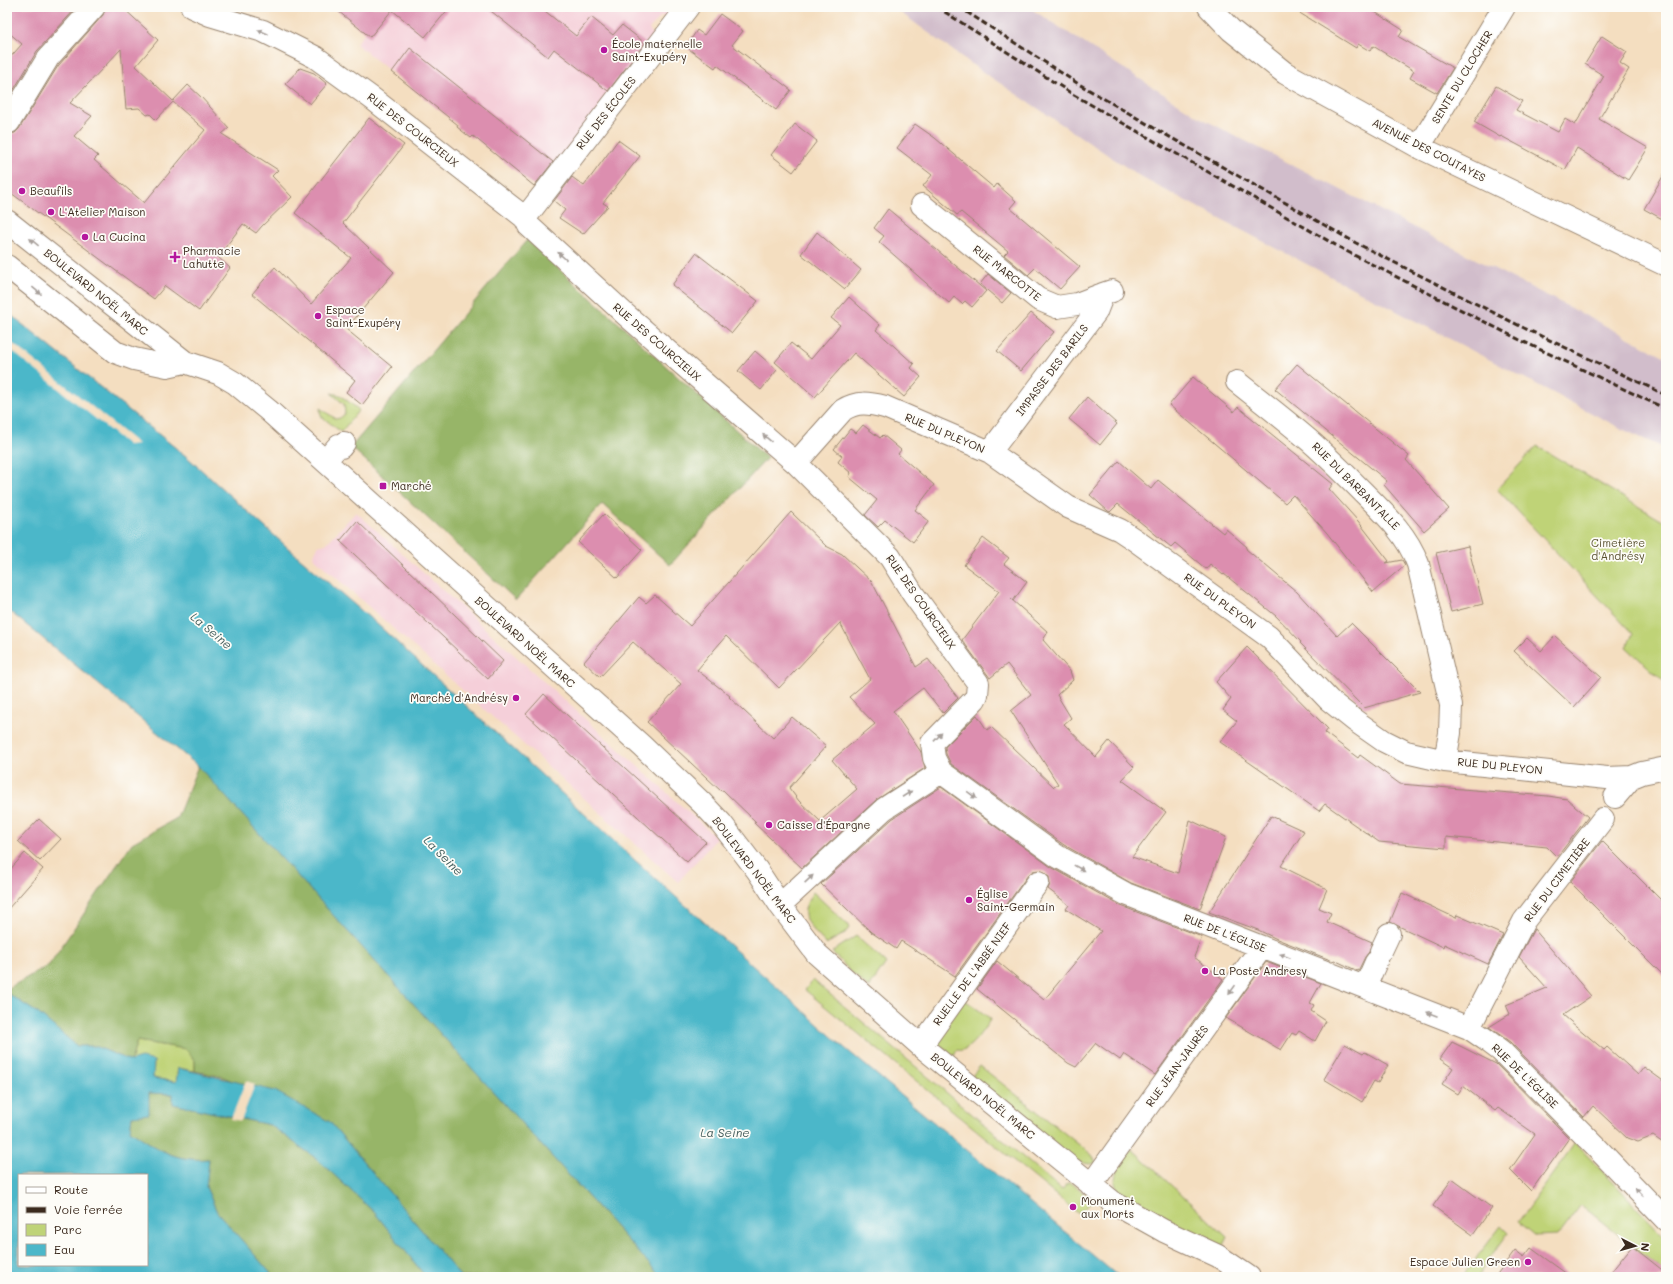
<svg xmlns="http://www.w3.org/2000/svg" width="1673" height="1284" viewBox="0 0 1673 1284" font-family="Mali,sans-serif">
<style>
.built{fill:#f5cfd9}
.industrial{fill:#d1bdcb}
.green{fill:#bfd377;stroke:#7d7e4a}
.forest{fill:#97b568;stroke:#697043}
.water{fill:#4cb7c9;stroke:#447074;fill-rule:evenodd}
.pier{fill:#f4dec0}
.building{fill:#dc8eaf;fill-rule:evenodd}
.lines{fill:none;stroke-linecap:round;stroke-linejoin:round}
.minor-casing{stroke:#98846f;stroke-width:24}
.minor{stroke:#fff;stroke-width:22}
.rail{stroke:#3b2a1e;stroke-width:3;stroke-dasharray:6 3;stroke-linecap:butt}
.oneway{fill:#a79f9a}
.poi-dot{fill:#b5179e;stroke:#fdfcf7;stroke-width:1.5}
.labels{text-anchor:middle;stroke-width:3.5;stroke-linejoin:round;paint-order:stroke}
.poi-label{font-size:11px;fill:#3b2a1e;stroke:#fdfcf7;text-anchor:start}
.street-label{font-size:11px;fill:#3b2a1e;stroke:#fdfcf7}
.park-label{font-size:11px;fill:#5c5434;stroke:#fdfcf7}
.water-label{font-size:12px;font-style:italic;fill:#415b5a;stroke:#fdfcf7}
</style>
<rect width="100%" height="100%" fill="#fdfcf7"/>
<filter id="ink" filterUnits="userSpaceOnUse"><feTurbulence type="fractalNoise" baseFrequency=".025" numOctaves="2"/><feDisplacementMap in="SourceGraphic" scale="8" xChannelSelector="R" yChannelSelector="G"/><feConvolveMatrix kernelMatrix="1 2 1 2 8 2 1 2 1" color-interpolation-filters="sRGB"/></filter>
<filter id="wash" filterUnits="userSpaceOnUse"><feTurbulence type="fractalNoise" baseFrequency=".012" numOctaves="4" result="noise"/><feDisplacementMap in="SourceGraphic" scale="16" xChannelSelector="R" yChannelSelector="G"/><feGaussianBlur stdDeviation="0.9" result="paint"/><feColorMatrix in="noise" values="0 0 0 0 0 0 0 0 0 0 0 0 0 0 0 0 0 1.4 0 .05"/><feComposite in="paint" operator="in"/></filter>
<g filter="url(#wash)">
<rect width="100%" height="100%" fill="#f4dec0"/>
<path class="built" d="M 384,7 L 680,7 L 671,18 L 661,16 L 649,29 L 655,38 L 537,188 L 473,137 L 471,138 L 457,127 L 458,125 L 356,44 Z
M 356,512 L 717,838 L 678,882 L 313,557 L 318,546 L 326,544 Z"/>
<path class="industrial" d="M 893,7 L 1028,7 L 1199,117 L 1666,357 L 1666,449 L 1624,430 L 1144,179 L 977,68 Z"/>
<path class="green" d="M 331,393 L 340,395 L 359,410 L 341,432 L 321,416 L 320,408 L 336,419 L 340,418 L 345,414 L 344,404 Z
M 1537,446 L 1666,523 L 1666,683 L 1626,647 L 1633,634 L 1497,489 Z
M 813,892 L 847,924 L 849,928 L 844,934 L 826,944 C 808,924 796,918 813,892 Z
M 856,936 L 886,963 L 869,988 L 851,972 L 832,952 Z
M 813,980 L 1062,1190 L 1069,1182 L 1093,1200 L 1079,1214 L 805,990 Z
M 962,998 L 991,1019 C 984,1028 969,1054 957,1050 L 954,1056 L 933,1041 Z
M 137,1041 L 186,1049 L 195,1061 L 195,1071 L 178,1068 L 176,1082 L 153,1078 L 154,1061 L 131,1061 Z
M 980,1066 L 1092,1155 L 1096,1163 L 1089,1164 L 1075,1161 L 972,1076 Z
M 1575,1143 L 1666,1237 L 1666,1273 L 1581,1205 L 1558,1235 L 1535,1236 L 1518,1222 Z
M 1132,1149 L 1227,1237 L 1221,1249 L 1120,1196 C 1108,1175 1120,1166 1132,1149 Z
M 1501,1226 L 1508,1233 L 1477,1277 L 1462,1277 Z"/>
<path class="forest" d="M 527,240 L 767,458 L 670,565 L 602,504 L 516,600 L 351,447 Z
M 198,766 L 661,1277 L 461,1277 L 330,1122 L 223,1077 L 195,1071 L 195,1061 L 186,1049 L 137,1041 L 131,1061 L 95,1046 L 77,1046 L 39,1014 L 7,993 L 7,989 L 49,965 L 132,843 L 177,818 Z
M 149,1093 L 173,1094 L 173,1104 L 270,1125 L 317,1159 L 375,1213 L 426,1277 L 274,1277 L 217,1212 L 206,1187 L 209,1159 C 174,1162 158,1149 130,1130 L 132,1116 L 141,1114 Z"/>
<path class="water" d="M 7,312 L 187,457 L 287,547 L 377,624 L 627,853 L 840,1044 L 1119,1277 L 661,1277 L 198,766 L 7,609 Z
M 7,993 L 39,1014 L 77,1046 L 95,1046 L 131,1061 L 141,1058 L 154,1061 L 153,1078 L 176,1082 L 178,1068 L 275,1091 L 330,1122 L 461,1277 L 426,1277 L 375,1213 L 317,1159 L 270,1125 L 173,1104 L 173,1094 L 149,1093 L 149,1114 L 132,1116 L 130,1130 C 158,1149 174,1162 209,1159 L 206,1187 L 217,1212 L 274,1277 L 7,1277 ZM 19,1175 L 147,1175 L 147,1265 L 19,1265 Z"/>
<path class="pier" d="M 7,339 L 85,401 L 138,444 L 128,445 L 7,347 Z
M 246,1081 L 255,1084 L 241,1121 L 231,1119 Z"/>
<g id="blocks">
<path class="building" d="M 14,7 L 77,7 L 37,51 L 7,101 L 7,61 L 22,44 L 7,31 L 7,14 Z
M 106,7 L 122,7 L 158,40 L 136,66 L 173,101 L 188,85 L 201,97 L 229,128 L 222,134 L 278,170 L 272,176 L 292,197 L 262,226 L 256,233 L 243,224 L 218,257 L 230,268 L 199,311 L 165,286 L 154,299 L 7,190 L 7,134 L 15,133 L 19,129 L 58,66 L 103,15 ZM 121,49 L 126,109 L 139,108 L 147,115 L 150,114 L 156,120 L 173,102 L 205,130 L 144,203 L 94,160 L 98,156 L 74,136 L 92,116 L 70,103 Z
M 333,7 L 450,7 L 425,37 L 392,10 L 370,37 Z
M 486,7 L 540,7 L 576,36 L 591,17 L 613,35 L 622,25 L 645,43 L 608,91 L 554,49 L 548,57 Z
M 1290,7 L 1367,7 L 1403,30 L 1399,37 L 1453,68 L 1437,93 L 1410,78 L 1414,71 L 1373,46 L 1370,51 L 1358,44 L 1356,48 Z
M 720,14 L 743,31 L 732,45 L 791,90 L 776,110 L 717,65 L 715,68 L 686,47 L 697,30 L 704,35 Z
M 1602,36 L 1627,52 L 1620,63 L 1629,69 L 1599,119 L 1648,148 L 1628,180 L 1577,148 L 1565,170 L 1501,136 L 1500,137 L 1474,122 L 1496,86 L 1522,101 L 1516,110 L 1558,132 L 1565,119 L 1575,125 L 1604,76 L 1585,64 Z
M 410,48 L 553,162 L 534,186 L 473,136 L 471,138 L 457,127 L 458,125 L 392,72 Z
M 300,68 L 314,73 L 327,84 L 310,104 L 285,84 Z
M 369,118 L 404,145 L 343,223 L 394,272 L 346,329 L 392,367 L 362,405 L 346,392 L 355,380 L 252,294 L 275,267 L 311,304 L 351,258 L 295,213 Z
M 795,124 L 817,141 L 793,172 L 771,155 Z
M 915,124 L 935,138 L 994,188 L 997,184 L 1007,193 L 1016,201 L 1010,208 L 1080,267 L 1060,289 L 1035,268 L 1028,275 L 1004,255 L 1008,251 L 961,212 L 957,215 L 923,186 L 932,175 L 897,148 Z
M 618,140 L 640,156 L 603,203 L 608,206 L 583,234 L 559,218 L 565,210 L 554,201 L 572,177 L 584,186 Z
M 1666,171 L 1666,221 L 1644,209 Z
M 888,209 L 986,291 L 972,307 L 965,301 L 962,304 L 954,297 L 949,303 L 879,242 L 884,236 L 874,228 Z
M 817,232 L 861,270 L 845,289 L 801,254 Z
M 696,253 L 758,301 L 732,333 L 672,285 Z
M 988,274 L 1011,293 L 1002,303 L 980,284 Z
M 849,297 L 880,325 L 876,330 L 914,364 L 911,368 L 921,377 L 904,397 L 854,353 L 815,397 L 775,362 L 791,343 L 811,359 L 840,325 L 831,318 Z
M 1031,313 L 1054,332 L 1021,371 L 997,351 Z
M 755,351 L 777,370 L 761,390 L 738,371 Z
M 1297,364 L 1409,456 L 1406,460 L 1449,509 L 1424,531 L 1384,485 L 1387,481 L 1275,389 Z
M 1193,377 L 1234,412 L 1238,407 L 1333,484 L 1329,489 L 1358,521 L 1389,561 L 1386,563 L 1402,560 L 1405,565 L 1373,592 L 1327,533 L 1293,495 L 1285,503 L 1169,405 Z
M 1087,397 L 1117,424 L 1100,445 L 1069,419 Z
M 863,425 L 880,438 L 883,435 L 901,450 L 898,454 L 934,485 L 915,510 L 929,521 L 913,542 L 885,520 L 878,527 L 865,515 L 877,500 L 849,477 L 851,473 L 838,462 L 842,456 L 834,449 L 850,429 L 856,433 Z
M 1119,461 L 1151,489 L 1158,480 L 1223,533 L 1226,529 L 1247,547 L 1246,549 L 1297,592 L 1337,636 L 1351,623 L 1420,692 L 1364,708 L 1300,643 L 1301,642 L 1276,616 L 1224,574 L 1223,575 L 1210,564 L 1206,569 L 1175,543 L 1171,547 L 1118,504 L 1110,512 L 1108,511 L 1090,495 Z
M 791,512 L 826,546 L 842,554 L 872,582 L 916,667 L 928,659 L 958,698 L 943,713 L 923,688 L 893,711 L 921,752 L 925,768 L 876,800 L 802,868 L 754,823 L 756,822 L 723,790 L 721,791 L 647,722 L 681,684 L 633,642 L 600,677 L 584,662 L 639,597 L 646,603 L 655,595 L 690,626 ZM 840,623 L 870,679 L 849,697 L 875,724 L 832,760 L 857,789 L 820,821 L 799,801 L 789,788 L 826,746 L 792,717 L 773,738 L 729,697 L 730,696 L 697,670 L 726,636 L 779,688 Z
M 604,514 L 642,550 L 617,578 L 578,542 Z
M 357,521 L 503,661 L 488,679 L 340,541 Z
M 983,538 L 1009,558 L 1004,564 L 1027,582 L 1013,601 L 1011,599 L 1048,632 L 1043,640 L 1070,671 L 1073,680 L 1057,695 L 1071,718 L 1064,724 L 1096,757 L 1109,741 L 1134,767 L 1122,780 L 1166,812 L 1132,857 L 1178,873 L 1190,820 L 1226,837 L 1200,909 L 1131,883 L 1064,845 L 951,764 L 946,754 L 945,747 L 977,715 L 987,730 L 991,727 L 1054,787 L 1058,784 L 1011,711 L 1031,695 L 1007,664 L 990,678 L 962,640 L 999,591 L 964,565 Z
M 1468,546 L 1483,604 L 1451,612 L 1436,553 Z
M 1555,636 L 1601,677 L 1574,707 L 1514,651 L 1527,638 L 1541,651 Z
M 1247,647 L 1328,729 L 1325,733 L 1358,758 L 1360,755 L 1400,784 L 1548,796 L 1567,799 L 1588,817 L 1557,857 L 1547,847 L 1446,837 L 1446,848 L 1379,842 L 1325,804 L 1319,811 L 1220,742 L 1237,721 L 1223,710 L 1231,699 L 1216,682 Z
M 544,694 L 706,842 L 687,862 L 526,714 Z
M 941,787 L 1051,867 L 1121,906 L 1202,937 L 1194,957 L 1223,979 L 1155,1075 L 1124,1054 L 1120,1060 L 1096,1043 L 1076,1067 L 1068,1063 L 977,989 L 997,961 L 1044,1000 L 1101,931 L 1066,909 L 1069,905 L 1048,889 L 1050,884 L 1049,877 L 1045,872 L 1039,870 L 1033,871 L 1028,875 L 955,976 L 901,941 L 896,949 L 871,932 L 821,884 L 892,819 Z
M 1271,816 L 1304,831 L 1281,866 L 1327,889 L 1319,908 L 1331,913 L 1327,922 L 1372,942 L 1369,952 L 1365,957 L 1358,971 L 1334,960 L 1333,961 L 1277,939 L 1258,930 L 1209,912 Z
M 39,819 L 61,839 L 40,861 L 18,841 Z
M 1602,841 L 1666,905 L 1666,978 L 1570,882 Z
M 25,853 L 43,869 L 7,910 L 7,873 Z
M 1402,893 L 1456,918 L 1457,915 L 1503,935 L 1488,964 L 1444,944 L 1443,947 L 1390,922 Z
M 1534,929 L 1591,996 L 1563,1015 L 1604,1050 L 1607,1047 L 1638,1075 L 1644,1067 L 1666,1083 L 1666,1145 L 1653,1136 L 1638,1142 L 1627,1138 L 1593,1106 L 1584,1117 L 1510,1042 L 1489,1027 L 1510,1014 L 1506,1005 L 1547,988 L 1519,957 Z
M 1266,962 L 1321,983 L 1310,1003 L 1314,1005 L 1311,1011 L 1326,1021 L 1315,1041 L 1299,1031 L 1296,1035 L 1292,1033 L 1281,1050 L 1226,1018 Z
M 1452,1042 L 1496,1064 L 1569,1138 L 1531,1191 L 1510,1170 L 1535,1134 L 1498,1108 L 1495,1111 L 1463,1086 L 1458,1094 L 1442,1084 L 1453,1068 L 1440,1059 Z
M 1345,1044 L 1363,1054 L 1365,1052 L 1388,1065 L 1378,1083 L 1374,1081 L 1362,1102 L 1324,1079 Z
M 1452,1179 L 1492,1208 L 1473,1235 L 1433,1206 Z
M 1632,1246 L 1666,1273 L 1666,1277 L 1607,1277 Z
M 1531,1248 L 1571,1277 L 1495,1277 L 1515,1250 L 1524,1257 Z"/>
</g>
</g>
<g filter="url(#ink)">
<use href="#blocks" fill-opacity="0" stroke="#98846f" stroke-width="1"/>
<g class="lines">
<defs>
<path id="minor" d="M 192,7 L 210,15 L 263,31 L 315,57 L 373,99 L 515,210 L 525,218 L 529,226 L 626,315 L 796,463 L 890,557 L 913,594 L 978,683 L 977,695 L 975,699 L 932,743 L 934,758 L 941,772 L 1057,856 L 1126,894 L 1469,1028 L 1485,1039 L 1501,1051 L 1596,1147 L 1666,1220
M 1209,7 L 1231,30 L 1285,73 L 1419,147 L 1666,265
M 9,122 L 48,58 L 94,7
M 1419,147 L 1504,7
M 922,205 L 1038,299 L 1057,307 L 1077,304 L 1103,294
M 525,218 L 688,7
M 7,221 L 185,362 L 218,373 L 235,383 L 268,410 L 642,746 L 702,803 L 721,823 L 757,870 L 780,905 L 817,954 L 921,1046 L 1114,1203 L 1164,1231 L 1218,1256 L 1249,1277
M 7,266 L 115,352 L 134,359 L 167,366 L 185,362
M 1237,382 C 1262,402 1287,421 1311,442 C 1328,457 1345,474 1361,490 C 1384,513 1407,534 1418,564 L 1451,705 L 1450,733 L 1445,761
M 990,452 L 1096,312 L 1103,294 L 1112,291
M 326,460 L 339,445 L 341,447 L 344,443
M 796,463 L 843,410 C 857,401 869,403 885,407 L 990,452 L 1068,507 L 1120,530 L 1135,540 L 1269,637 L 1329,700 L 1354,720 L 1384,741 L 1406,752 L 1445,761 L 1607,778 L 1632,777 L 1642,773 L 1666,768
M 1615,797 L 1632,777
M 780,905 L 884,809 L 941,772
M 1381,951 L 1389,934
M 1365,987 L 1376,962
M 1469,1028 L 1524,921 L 1603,819
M 921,1046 L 1038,882
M 1091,1185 L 1262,947"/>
</defs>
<use href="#minor" class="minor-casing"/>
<use href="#minor" class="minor"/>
<path class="rail" d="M 937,7 L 1074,95 L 1346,251 L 1520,340 L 1666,409
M 959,7 L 1077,83 L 1161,132 L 1356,243 L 1524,328 L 1666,395"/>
</g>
<defs><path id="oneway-solid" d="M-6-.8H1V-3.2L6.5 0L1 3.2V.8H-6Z"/></defs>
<g class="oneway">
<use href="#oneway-solid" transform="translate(263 32) rotate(-157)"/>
<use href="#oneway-solid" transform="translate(34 242) rotate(-141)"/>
<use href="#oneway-solid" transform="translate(562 256) rotate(-138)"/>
<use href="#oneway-solid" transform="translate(37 291) rotate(39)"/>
<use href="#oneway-solid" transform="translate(767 438) rotate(-139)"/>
<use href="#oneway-solid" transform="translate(938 737) rotate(-47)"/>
<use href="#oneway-solid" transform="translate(907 794) rotate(-33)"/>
<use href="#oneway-solid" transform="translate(972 795) rotate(36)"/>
<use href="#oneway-solid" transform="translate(1079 868) rotate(29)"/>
<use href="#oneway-solid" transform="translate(809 879) rotate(-43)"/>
<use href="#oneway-solid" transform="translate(1285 956) rotate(-159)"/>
<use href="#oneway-solid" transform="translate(1232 990) rotate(125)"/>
<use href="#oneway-solid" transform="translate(1432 1014) rotate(-159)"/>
<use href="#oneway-solid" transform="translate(1639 1192) rotate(-134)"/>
</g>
</g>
<g class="poi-dot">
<circle cx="604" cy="50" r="4"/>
<circle cx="22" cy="191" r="4"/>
<circle cx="51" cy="212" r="4"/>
<circle cx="85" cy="237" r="4"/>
<path d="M173 251h4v4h4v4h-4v4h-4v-4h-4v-4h4z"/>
<circle cx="318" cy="316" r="4"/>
<rect x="379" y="482" width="8" height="8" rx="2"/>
<circle cx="516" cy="698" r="4"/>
<circle cx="769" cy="825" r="4"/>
<circle cx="969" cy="900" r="4"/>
<circle cx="1205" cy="971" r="4"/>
<circle cx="1073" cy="1207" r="4"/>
<circle cx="1528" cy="1262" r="4"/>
</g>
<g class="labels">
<g class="poi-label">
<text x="612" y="48">École maternelle<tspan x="612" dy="13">Saint-Exupéry</tspan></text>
<text x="30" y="195">Beaufils</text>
<text x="59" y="216">L'Atelier Maison</text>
<text x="93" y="241">La Cucina</text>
<text x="183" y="255">Pharmacie<tspan x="183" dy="13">Lahutte</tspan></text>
<text x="326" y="314">Espace<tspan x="326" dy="13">Saint-Exupéry</tspan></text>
<text x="391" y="490">Marché</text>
<text x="508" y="702" text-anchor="end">Marché d'Andrésy</text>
<text x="777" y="829">Caisse d'Épargne</text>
<text x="977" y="898">Église<tspan x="977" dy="13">Saint-Germain</tspan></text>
<text x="1213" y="975">La Poste Andresy</text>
<text x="1081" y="1205">Monument<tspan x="1081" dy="13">aux Morts</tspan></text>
<text x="1520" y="1266" text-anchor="end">Espace Julien Green</text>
</g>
<g class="street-label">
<text transform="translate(1462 77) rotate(-59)" y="4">SENTE DU CLOCHER</text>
<text transform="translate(606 113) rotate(-52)" y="4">RUE DES ÉCOLES</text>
<text transform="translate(413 130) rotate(38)" y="4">RUE DES COURCIEUX</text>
<text transform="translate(1429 150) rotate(27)" y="4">AVENUE DES COUTAYES</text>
<text transform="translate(1007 273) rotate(38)" y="4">RUE MARCOTTE</text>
<text transform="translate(96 292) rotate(39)" y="4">BOULEVARD NOËL MARC</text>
<text transform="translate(657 342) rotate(41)" y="4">RUE DES COURCIEUX</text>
<text transform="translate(1052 370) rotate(-53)" y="4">IMPASSE DES BARILS</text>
<text transform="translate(945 433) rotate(23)" y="4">RUE DU PLEYON</text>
<text transform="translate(1356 486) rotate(45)" y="4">RUE DU BARBANTALLE</text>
<text transform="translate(1220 601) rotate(36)" y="4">RUE DU PLEYON</text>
<text transform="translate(921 602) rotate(55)" y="4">RUE DES COURCIEUX</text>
<text transform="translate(525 642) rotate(42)" y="4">BOULEVARD NOËL MARC</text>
<text transform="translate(1500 766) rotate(6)" y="4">RUE DU PLEYON</text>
<text transform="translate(754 870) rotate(53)" y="4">BOULEVARD NOËL MARC</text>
<text transform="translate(1557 880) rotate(-53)" y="4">RUE DU CIMETIÈRE</text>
<text transform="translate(1225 933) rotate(21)" y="4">RUE DE L'ÉGLISE</text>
<text transform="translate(972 974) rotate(-54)" y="4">RUELLE DE L'ABBÉ NIEF</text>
<text transform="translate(1177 1066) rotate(-54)" y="4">RUE JEAN-JAURÈS</text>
<text transform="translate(1525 1076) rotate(44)" y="4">RUE DE L'ÉGLISE</text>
<text transform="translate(983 1096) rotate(39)" y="4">BOULEVARD NOËL MARC</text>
</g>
<g class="park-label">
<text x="1618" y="547">Cimetière<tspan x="1618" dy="13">d'Andrésy</tspan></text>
</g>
<g class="water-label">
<text transform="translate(211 631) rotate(40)" y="4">La Seine</text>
<text transform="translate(443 856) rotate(45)" y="4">La Seine</text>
<text x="725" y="1137">La Seine</text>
</g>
</g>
<rect width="1673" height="1284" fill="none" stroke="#fdfcf7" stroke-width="24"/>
<rect x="18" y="1174" width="130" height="92" fill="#fdfcf7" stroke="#afa8a0"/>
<rect x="26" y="1187" width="20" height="6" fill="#ffffff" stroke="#afa8a0"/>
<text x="54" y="1194" font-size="12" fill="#3b2a1e">Route</text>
<rect x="26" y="1207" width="20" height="6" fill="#3b2a1e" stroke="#afa8a0"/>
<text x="54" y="1214" font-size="12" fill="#3b2a1e">Voie ferrée</text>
<rect x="26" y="1224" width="20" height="12" fill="#bfd377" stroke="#afa8a0"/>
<text x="54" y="1234" font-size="12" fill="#3b2a1e">Parc</text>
<rect x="26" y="1244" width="20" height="12" fill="#4cb7c9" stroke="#afa8a0"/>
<text x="54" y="1254" font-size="12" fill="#3b2a1e">Eau</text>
<g transform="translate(1635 1246) rotate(96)" stroke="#fdfcf7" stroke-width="3" paint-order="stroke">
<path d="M0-3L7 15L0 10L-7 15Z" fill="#3b2a1e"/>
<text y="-6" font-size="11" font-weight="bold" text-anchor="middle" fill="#3b2a1e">N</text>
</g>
</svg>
